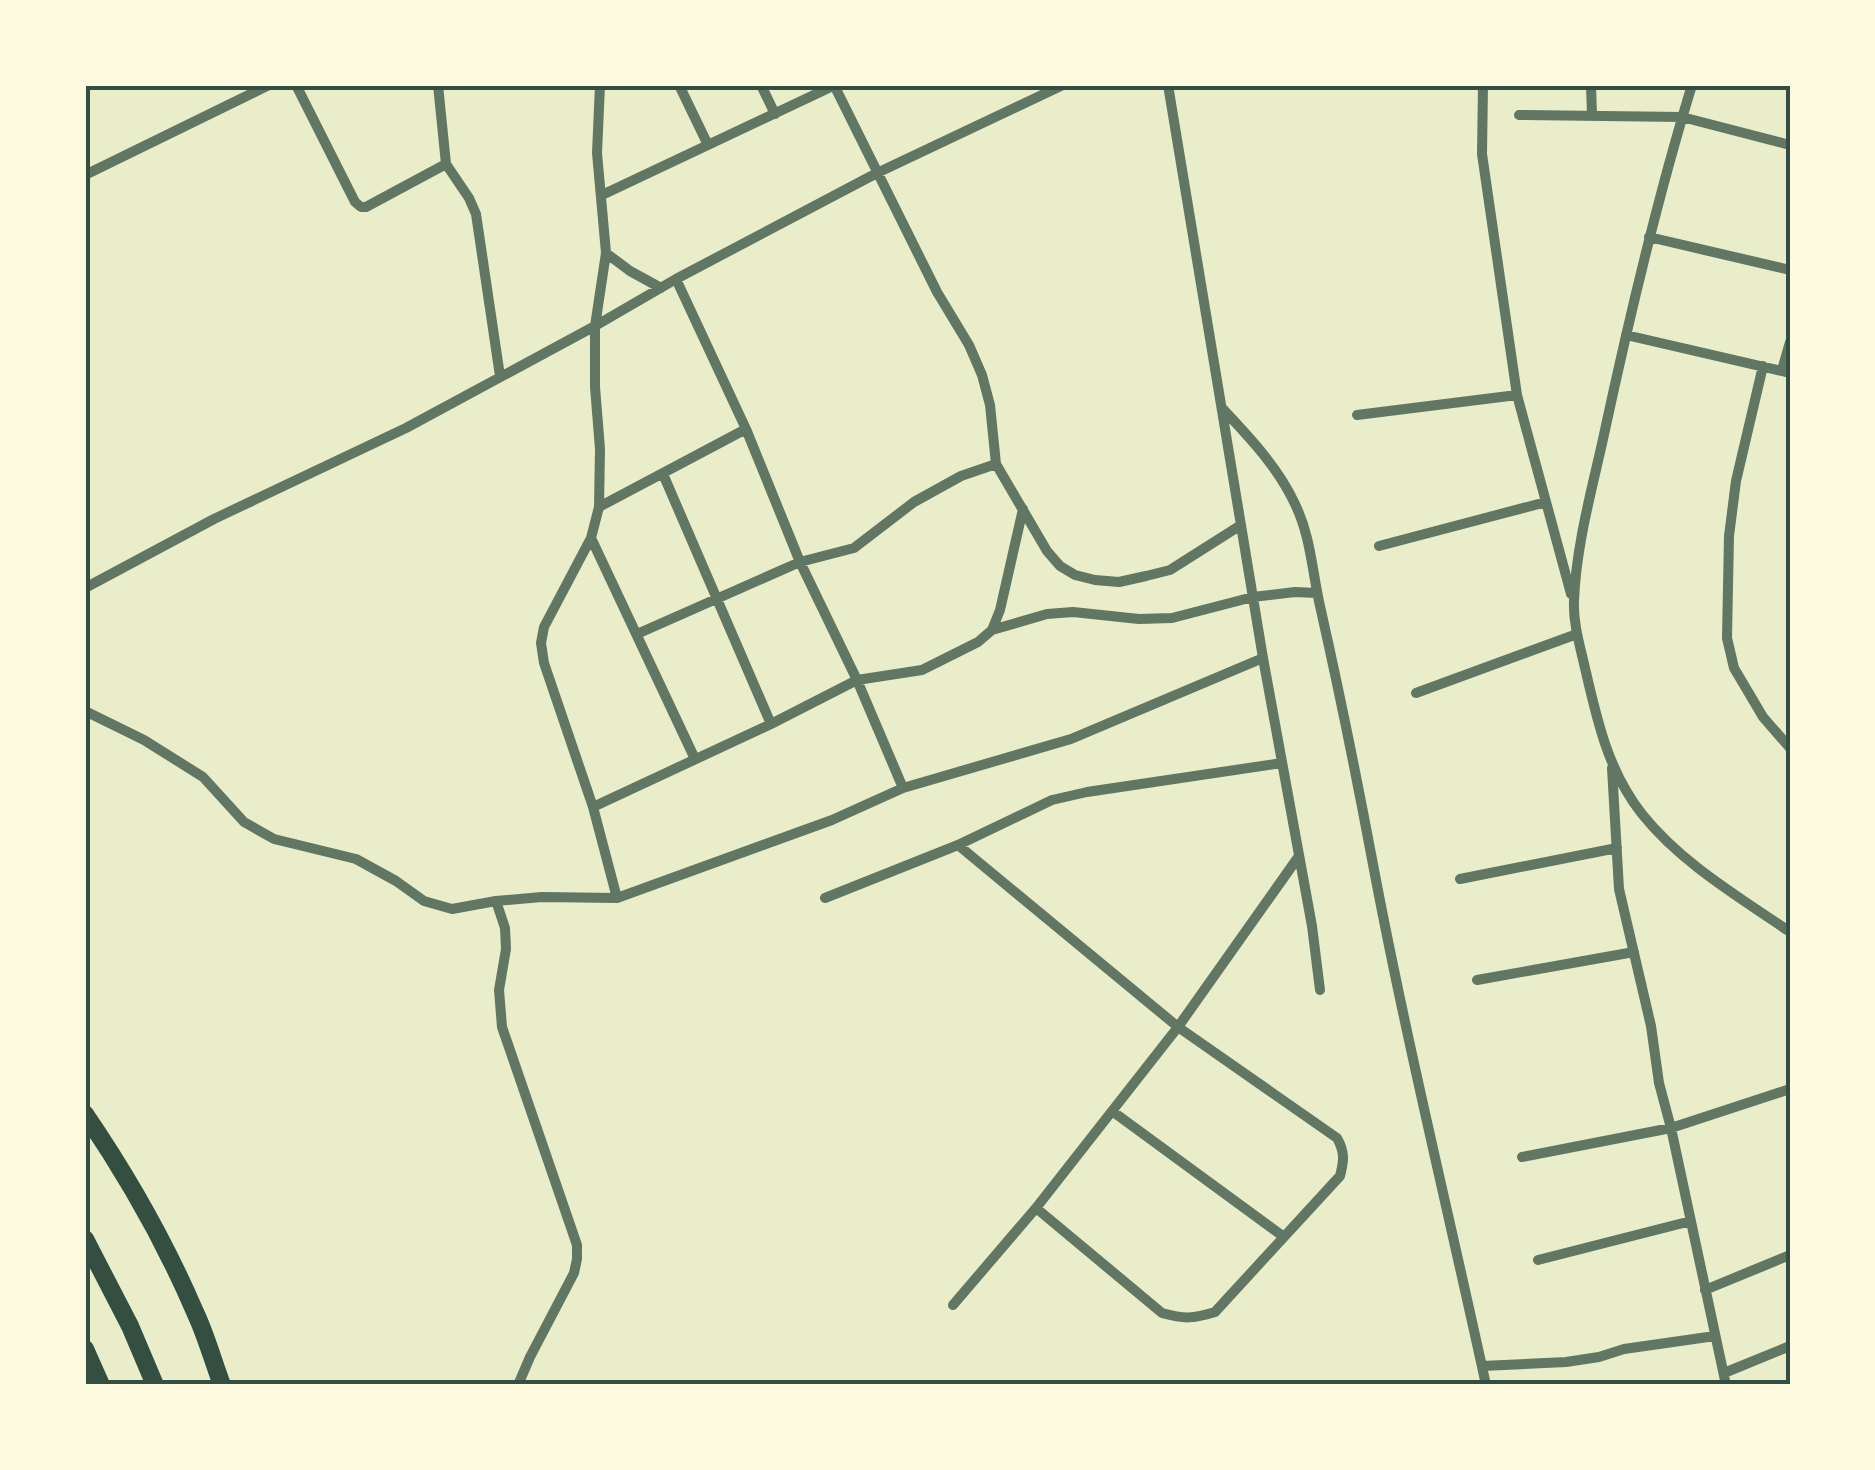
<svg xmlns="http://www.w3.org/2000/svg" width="1875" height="1470" viewBox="0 0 1875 1470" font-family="'Asap Condensed',sans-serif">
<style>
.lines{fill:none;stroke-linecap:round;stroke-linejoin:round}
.minor{stroke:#617663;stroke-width:10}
.trunk{stroke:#344e41;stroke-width:18}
.neatline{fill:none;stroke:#344e41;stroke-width:4}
</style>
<rect width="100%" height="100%" fill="#e9edc9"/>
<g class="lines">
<path class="minor" d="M 296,85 L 355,202 L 361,207 L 366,207 L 446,164
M 438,85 L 446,164 L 469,198 L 476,214 L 500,376
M 600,85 L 597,153 L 606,253 L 595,326 L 595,387 L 600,449 L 599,507 L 591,538 L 544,627 L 541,643 L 544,663 L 593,807 L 617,898
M 679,85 L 708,145
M 761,85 L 775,114
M 834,85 L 937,292 L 969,345 L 982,375 L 990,405 L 996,464 L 1047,551 L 1060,566 L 1075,575 L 1095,580 L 1119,582 L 1146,576 L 1170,570 L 1241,525
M 1483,85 L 1482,154 L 1517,395 L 1571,594
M 1591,85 L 1592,116
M 1692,85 C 1657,199 1630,314 1605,430 C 1593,486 1576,544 1574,601 C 1573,623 1580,646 1585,668 C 1597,720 1608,771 1642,814 C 1681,863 1739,897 1790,932
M 1519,115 L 1682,117 L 1790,145
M 85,175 L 269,85
M 602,195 L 835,85
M 1649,237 L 1790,270
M 606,253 L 630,271 L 661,288
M 676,279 L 746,429 L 800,562 L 857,680 L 903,788
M 1626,335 L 1790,373
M 1763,366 L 1736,481 L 1729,536 L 1727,638 L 1734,668 L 1763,717 L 1790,748
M 1782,370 L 1790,342
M 1222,408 C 1249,437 1278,467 1295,504 C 1311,537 1312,571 1320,606 C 1339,690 1356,774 1372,859 C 1405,1035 1448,1210 1486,1385
M 1357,415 L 1517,395
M 663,474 L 771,724
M 599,507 L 746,429
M 591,538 L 695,759
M 1379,546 L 1546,502
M 85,588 L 214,519 L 406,428 L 595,326 L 676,279 L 877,173 L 1063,85
M 992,630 L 1047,614 L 1073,612 L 1139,619 L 1172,618 L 1253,597 L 1295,592 L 1317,593
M 637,634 L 800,562 L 854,548 L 914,502 L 961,476 L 996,464
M 1263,658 L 1312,926 L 1320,990
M 1416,693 L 1577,634
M 85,711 L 144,740 L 203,777 L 244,822 L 274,839 L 356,859 L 396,881 L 424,901 L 452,909 L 496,901 L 542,897 L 617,898 L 832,820 L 903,788 L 1071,739 L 1263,658 L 1168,85
M 1612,768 L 1619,889 L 1651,1026 L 1659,1083 L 1671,1128 L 1726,1385
M 593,807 L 771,724 L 857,680 L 922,670 L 978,642 L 992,630 L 1000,610 L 1023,509
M 958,845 L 1178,1027 L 1337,1138 C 1345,1152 1344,1161 1340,1176 L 1215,1312 C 1193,1319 1184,1319 1162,1313 L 1036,1208
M 1460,879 L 1617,848
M 825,898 L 958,845 L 1052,800 L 1087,792 L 1282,763
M 496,901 L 505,928 L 506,949 L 499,990 L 502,1027 L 577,1245 L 577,1259 L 574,1273 L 530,1357 L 518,1385
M 1477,980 L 1634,952
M 1112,1111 L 1284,1237
M 1522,1157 L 1671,1128 L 1790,1089
M 1538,1260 L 1691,1221
M 1705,1290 L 1790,1255
M 953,1305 L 1036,1208 L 1178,1027 L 1299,856
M 1482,1366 L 1566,1362 L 1599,1357 L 1624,1349 L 1715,1336
M 1724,1373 L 1790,1346"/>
<path class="trunk" d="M 85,1114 C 128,1177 165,1242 195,1312 C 206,1335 213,1361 222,1385
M 85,1239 L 130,1326 L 155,1385
M 85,1349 L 101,1385"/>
</g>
<rect width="1875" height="1470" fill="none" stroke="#fefae0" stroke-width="175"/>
<rect x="88" y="88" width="1700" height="1294" class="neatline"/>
</svg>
